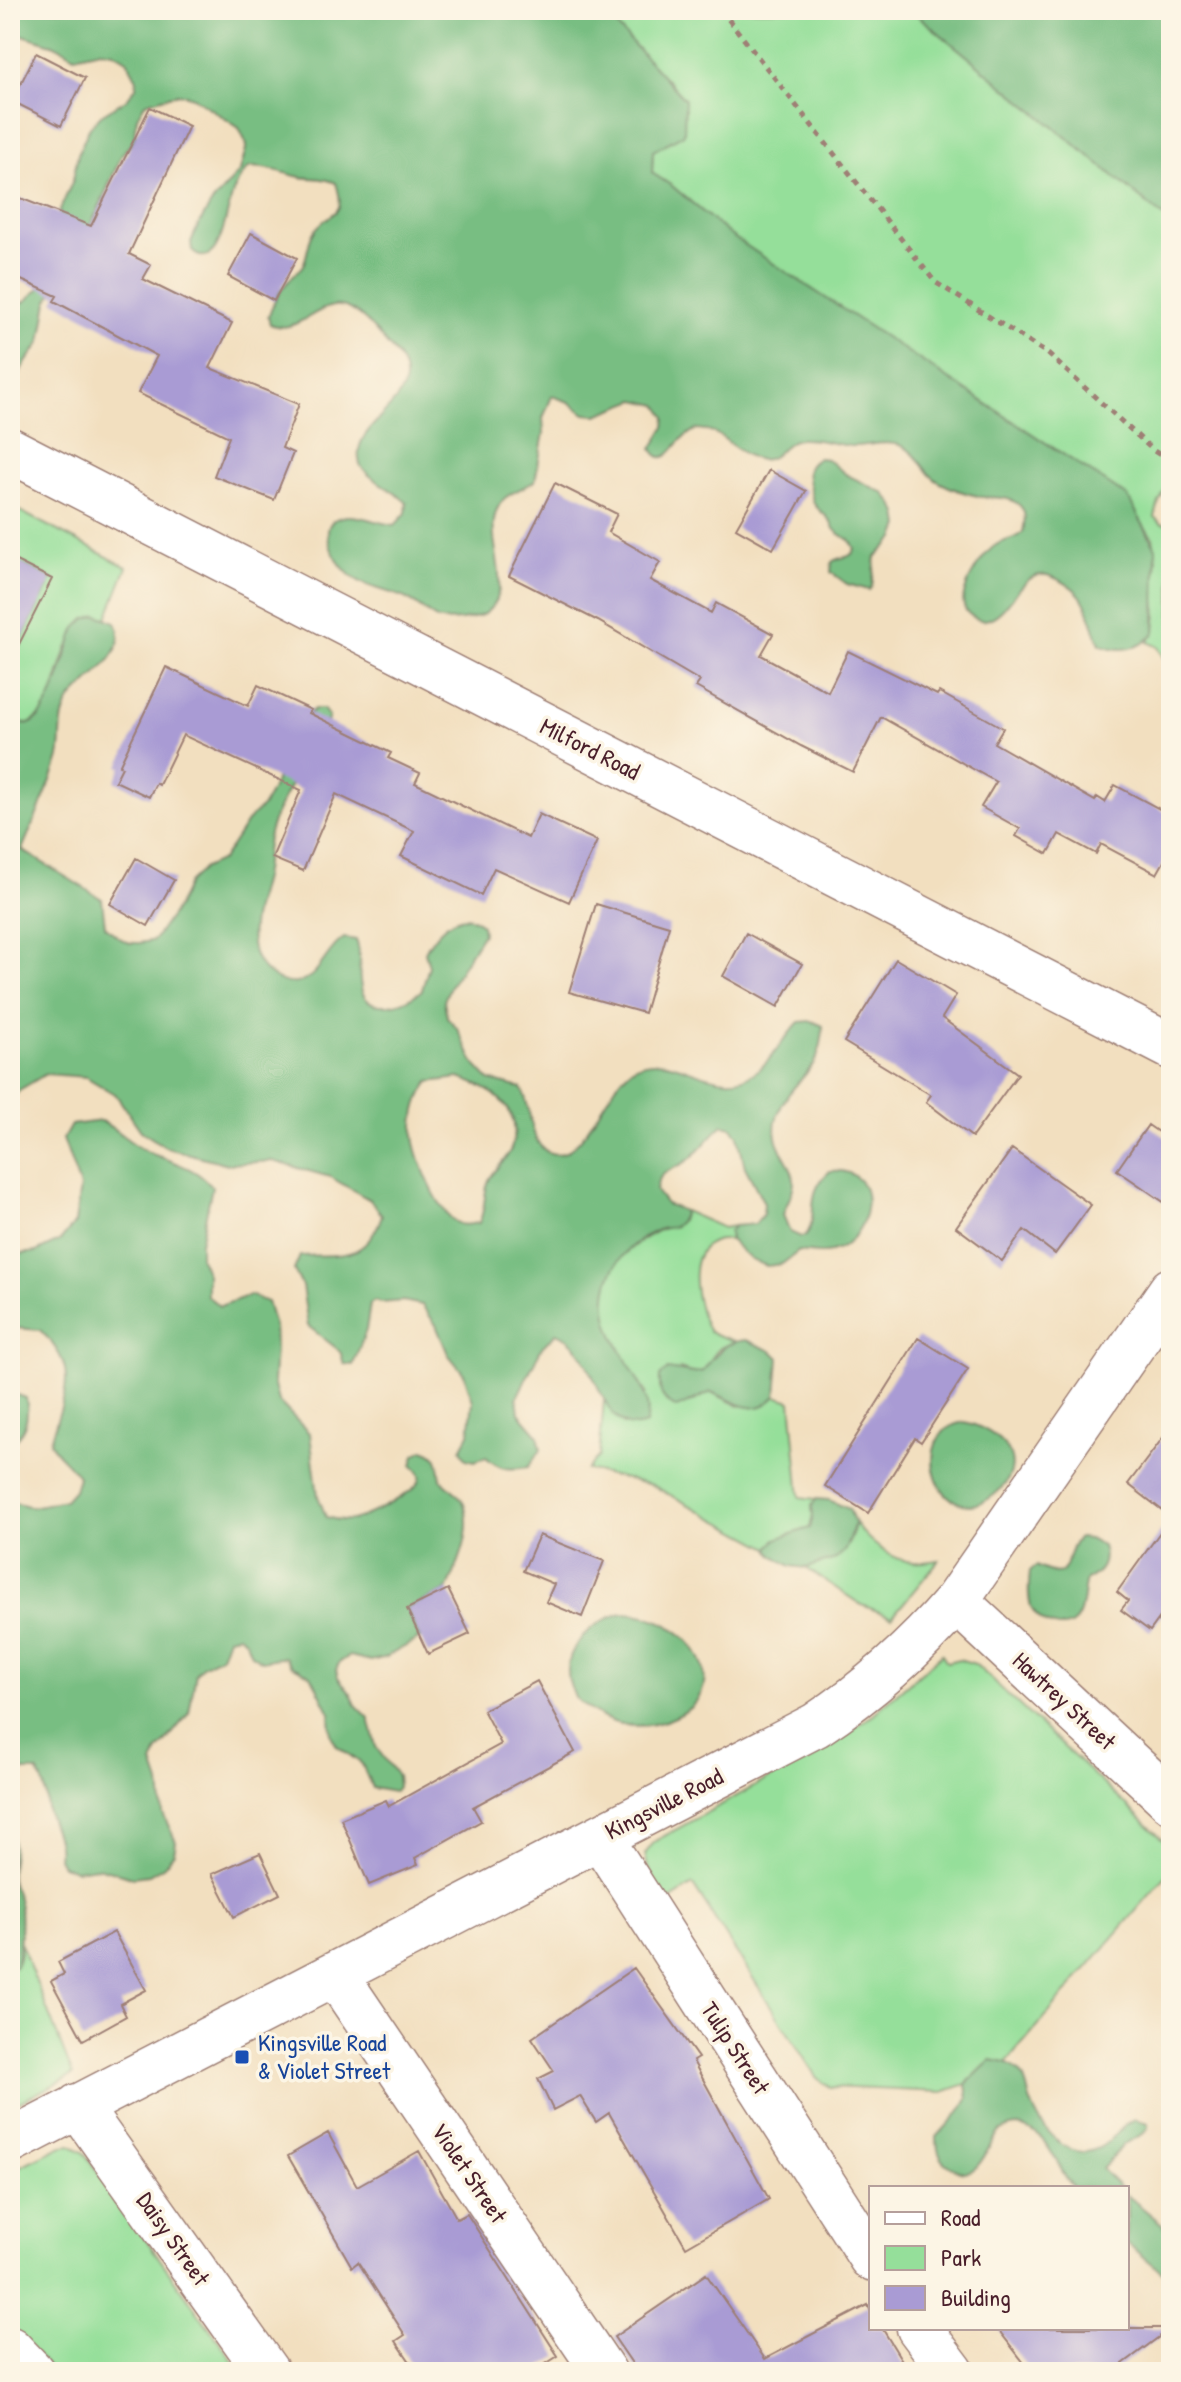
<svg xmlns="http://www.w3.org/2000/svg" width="1181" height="2382" viewBox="0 0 1181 2382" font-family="'Patrick Hand',sans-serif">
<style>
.green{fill:#95df9a;stroke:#707f62;stroke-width:2}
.forest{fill:#78be82;stroke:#616e56;stroke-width:2;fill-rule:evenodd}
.building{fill:#a99bd4}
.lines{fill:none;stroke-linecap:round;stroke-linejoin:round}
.minor-casing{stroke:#9e7f75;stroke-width:47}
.path{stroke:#9e7f75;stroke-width:5;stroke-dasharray:6 6;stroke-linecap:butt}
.minor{stroke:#fff;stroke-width:44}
.transit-dot{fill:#1a4fb4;stroke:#fcf5e5;stroke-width:3}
.labels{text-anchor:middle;stroke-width:7;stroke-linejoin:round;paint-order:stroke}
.street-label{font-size:24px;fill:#4a1f2b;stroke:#fcf5e5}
.transit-label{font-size:24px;fill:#164399;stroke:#fcf5e5;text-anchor:start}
</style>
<rect width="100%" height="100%" fill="#fcf5e5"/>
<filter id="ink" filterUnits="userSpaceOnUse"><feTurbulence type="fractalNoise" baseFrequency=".0125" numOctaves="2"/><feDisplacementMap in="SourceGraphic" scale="16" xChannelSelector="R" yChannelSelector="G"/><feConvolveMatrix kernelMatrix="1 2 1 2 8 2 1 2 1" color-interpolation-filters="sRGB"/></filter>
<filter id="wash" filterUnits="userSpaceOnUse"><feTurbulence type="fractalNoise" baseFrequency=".006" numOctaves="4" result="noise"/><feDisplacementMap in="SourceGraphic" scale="32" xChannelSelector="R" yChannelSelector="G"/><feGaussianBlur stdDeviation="1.8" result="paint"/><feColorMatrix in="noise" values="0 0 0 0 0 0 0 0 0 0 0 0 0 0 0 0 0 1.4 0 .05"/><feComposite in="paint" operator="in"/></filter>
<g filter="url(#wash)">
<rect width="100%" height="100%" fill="#f2dfbf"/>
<path class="green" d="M 602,10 L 911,10 L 1171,223 L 1171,479 L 1159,502 L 1155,517 L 1161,523 L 1171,525 L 1171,674 L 1158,647 L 1148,642 L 1155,632 L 1157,614 L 1154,591 L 1157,559 L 1153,538 L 1136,515 L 1133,505 L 730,235 L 672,186 L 652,173 L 653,151 L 685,100 Z
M 10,506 L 127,567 L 107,618 L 96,615 L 67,648 L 49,704 L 40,716 L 29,724 L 10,723 L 10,662 L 52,579 L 10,558 Z
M 684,1211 L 723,1228 L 734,1226 L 729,1232 L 730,1240 C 679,1236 694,1304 709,1332 L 734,1341 L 718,1349 L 703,1371 L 692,1373 L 680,1369 L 690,1403 L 711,1392 L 739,1406 L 772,1400 L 776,1396 L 791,1401 L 800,1497 L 816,1499 L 812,1506 L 813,1516 L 810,1528 L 776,1539 L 769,1548 L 652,1485 L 587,1470 L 599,1456 L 604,1400 L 624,1425 L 646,1393 C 630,1368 609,1340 605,1309 C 598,1262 644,1234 681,1221 Z
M 855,1523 C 868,1541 890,1560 913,1562 C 921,1563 930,1561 939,1560 L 892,1617 L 860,1604 L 806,1568 C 834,1557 849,1558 855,1523 Z
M 942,1654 L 947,1662 L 959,1659 L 975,1664 L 1171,1847 L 1171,1870 L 1006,2063 L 991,2060 L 966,2084 L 943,2092 L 830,2087 L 817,2078 L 693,1885 L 665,1903 L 648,1868 L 645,1854 L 655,1841 L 828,1746 L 870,1717 Z
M 21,1944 L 73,2075 L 10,2107 L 10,1967 L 15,1966 L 19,1958 Z
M 70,2145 L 83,2152 L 241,2372 L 53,2372 L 10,2327 L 10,2171 L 62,2146 Z"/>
<path class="forest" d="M 10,10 L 602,10 L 685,100 L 684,134 L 653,151 L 652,173 L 672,186 L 730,235 L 1128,497 L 1156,548 L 1155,632 C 1142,650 1119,653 1100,644 C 1086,610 1090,592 1053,577 C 1021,563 1012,616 985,620 C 979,621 972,617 968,613 C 952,598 983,553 996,545 C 1006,539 1013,541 1023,532 C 1025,521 1027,511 1018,504 C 1008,496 994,498 982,497 C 968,494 954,490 941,483 C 924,475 919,453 902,446 C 887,440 868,446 853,446 C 841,446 828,441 816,440 C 807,439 795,437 787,444 C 777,452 771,463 756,459 C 732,452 725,430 697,429 C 691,432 685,436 680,441 C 672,451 662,467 652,449 L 665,427 L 666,417 L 658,405 L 636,400 L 597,415 L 585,414 L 569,402 L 552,396 L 543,418 L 544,433 L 535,481 C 526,487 511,492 504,499 C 474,529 522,588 484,614 C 476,618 469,619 461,620 C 426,624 434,612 407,599 C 389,590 368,589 351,576 C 335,563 310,519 347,516 C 363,515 379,524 395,525 L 406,513 L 407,503 C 396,491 365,477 360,464 C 346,419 441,399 390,348 C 379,336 366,317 350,309 C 321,294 299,338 270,324 L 268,317 C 273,303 280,290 290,279 C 294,274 300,270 303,265 C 309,254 307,239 316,229 C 332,209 347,218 336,183 C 322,176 310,180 296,176 C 277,171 271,168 250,167 C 227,186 230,220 217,245 C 211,257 201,260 192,251 L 191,242 L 198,226 L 211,204 L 240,171 L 247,145 L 239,128 L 193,97 L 179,93 L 145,103 L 137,117 L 134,140 L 122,154 L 97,212 L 48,301 L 41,342 L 22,368 L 10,398 L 10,309 L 26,301 L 40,288 L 60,229 L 60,210 L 73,180 L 78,154 L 89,128 L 101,115 L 127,99 L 136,87 L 137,79 L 127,60 L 114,52 L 100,50 L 75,56 L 55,45 L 13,32 L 10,36 Z
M 911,10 L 1171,10 L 1171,223 Z
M 819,458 L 827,459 L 847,475 L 884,493 L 892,502 L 898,513 L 900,526 L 895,538 L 876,557 L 872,586 L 869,590 L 847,584 L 831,572 L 832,562 C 841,555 850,561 855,549 C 851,538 845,539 837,532 C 832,528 832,521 826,516 C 811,503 814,504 809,484 C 806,471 806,465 819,458 Z
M 97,615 L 116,622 C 131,657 86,678 69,702 C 58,719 63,739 59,757 C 50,788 34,820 22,850 L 102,899 L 105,926 C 124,943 129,947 154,940 L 177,907 L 188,883 L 204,868 L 222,860 L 249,819 L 263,806 L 311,712 L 314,709 L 323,709 L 329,717 L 325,728 C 307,759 285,790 272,824 C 264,844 267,859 263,878 C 255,910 237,956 274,977 C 281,982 288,984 297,983 C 319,979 326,949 344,938 L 356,940 C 365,959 349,1003 380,1005 C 397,1006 409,1000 422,990 L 429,966 L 425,952 C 434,932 461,904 482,925 L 483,933 L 450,986 L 444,1001 L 447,1017 L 457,1028 L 475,1065 L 489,1080 L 521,1088 C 534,1107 526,1151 556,1154 C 585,1157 608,1079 636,1066 C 674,1048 717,1098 754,1073 C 772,1061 784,1037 799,1022 L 812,1021 L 823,1026 C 822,1076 792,1076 778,1114 C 767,1144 791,1157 794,1179 C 795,1191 786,1204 783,1215 L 790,1232 L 801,1237 L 806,1236 C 820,1214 803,1195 830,1171 C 886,1166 871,1242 831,1252 C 821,1255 810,1252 799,1251 L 782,1264 L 767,1266 L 751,1260 L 730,1240 L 729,1232 L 734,1226 L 755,1224 L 763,1214 L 764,1203 L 745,1167 L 738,1136 L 732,1127 L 723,1125 C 711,1135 702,1148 691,1158 C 677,1171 658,1167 656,1191 L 666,1204 L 684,1211 C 682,1216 681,1223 675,1226 C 670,1229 663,1227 658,1230 C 633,1241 612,1261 607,1288 C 596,1346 659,1381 646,1424 C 599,1443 598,1343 556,1333 L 542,1347 L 517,1397 L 519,1413 L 538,1435 L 541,1450 L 528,1467 C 509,1470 500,1470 486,1457 L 475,1461 L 466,1459 L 461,1449 L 469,1434 L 473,1401 L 464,1374 L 448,1354 L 436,1325 L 422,1305 L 403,1301 L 381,1303 L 375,1301 L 370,1304 L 366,1330 L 353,1365 L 344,1364 L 340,1351 L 308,1326 L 302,1286 L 294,1270 L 300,1256 C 342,1254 366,1262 382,1215 L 370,1200 L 330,1177 L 273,1161 L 228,1164 L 167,1148 L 141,1131 L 116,1095 L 86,1077 L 46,1074 L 21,1089 L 10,1100 L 10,723 C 15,723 24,725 29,724 C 52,717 66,650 76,628 L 85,619 ZM 459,1078 C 491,1088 526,1109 511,1149 C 506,1161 495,1169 489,1180 C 483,1194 486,1209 479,1223 C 473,1224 466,1226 460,1224 C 439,1216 416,1157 414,1136 C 413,1117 418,1097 429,1082 Z
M 101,1121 C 116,1129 129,1142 144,1150 C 168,1162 195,1165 212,1187 L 200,1243 L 200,1258 L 207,1274 L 207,1296 L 220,1306 L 250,1295 L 267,1302 L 274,1326 L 275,1347 L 273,1382 L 278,1401 L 310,1434 L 318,1496 L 326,1517 C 335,1520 342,1521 352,1520 C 364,1518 425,1490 420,1475 C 419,1471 415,1468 412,1465 L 415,1455 L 423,1450 C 441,1455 438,1463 441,1479 C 447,1486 460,1494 463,1502 C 475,1529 458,1565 447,1590 L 407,1609 L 420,1638 L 386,1657 L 371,1661 L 349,1656 L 339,1663 L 336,1670 L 338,1677 L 351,1694 L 356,1705 L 369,1718 L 376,1747 L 397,1776 L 398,1787 L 394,1792 L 372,1788 L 362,1764 L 337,1746 L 331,1735 L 330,1713 L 311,1675 L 291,1665 L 285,1657 L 262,1661 L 251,1654 L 246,1641 L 238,1635 L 228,1637 L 221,1656 L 202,1666 L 196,1673 L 189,1713 L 158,1751 L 153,1763 L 160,1784 L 163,1814 L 176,1842 L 174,1853 L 164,1866 L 149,1875 L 132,1877 L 97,1867 L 75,1870 L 62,1865 L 58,1858 C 61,1838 50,1826 47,1808 C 45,1793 46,1783 37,1771 L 26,1771 L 10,1767 L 10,1498 L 14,1502 L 32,1507 L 65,1500 L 74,1490 L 78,1477 C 70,1462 56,1456 50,1442 C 52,1433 55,1426 58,1417 C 72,1378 69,1359 40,1330 L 15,1328 L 10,1330 L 10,1248 L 20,1254 L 36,1252 L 61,1240 L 75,1223 L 80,1187 L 63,1139 L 71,1125 Z
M 746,1340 L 772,1351 L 779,1358 L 776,1396 C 754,1420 734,1400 711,1392 L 677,1408 C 661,1400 659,1393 660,1376 L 668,1369 L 692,1373 L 703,1371 C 716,1354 723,1342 746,1340 Z
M 10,1392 L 26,1398 C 30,1421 24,1430 10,1448 Z
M 965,1422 C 1001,1431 1033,1464 994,1495 C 940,1537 904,1431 965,1422 Z
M 816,1499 L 829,1500 L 849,1509 L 855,1523 L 845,1550 L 836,1559 L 806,1568 L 791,1566 L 773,1555 L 769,1548 L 776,1539 L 810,1528 L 813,1516 L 812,1506 Z
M 1079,1538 L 1089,1539 L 1102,1546 C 1107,1562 1102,1572 1086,1580 C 1082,1592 1084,1605 1078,1617 C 1068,1636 1040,1625 1032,1609 C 1027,1599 1029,1582 1030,1571 L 1036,1566 C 1078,1587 1060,1554 1079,1538 Z
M 623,1613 C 701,1616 744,1704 654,1724 C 625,1730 603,1721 581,1703 C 575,1698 574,1695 571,1688 C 558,1652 590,1622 623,1613 Z
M 10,1833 C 18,1849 9,1861 11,1878 C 12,1886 17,1894 19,1902 C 22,1914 20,1956 15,1966 L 10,1967 Z
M 991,2060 C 1001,2062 1011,2063 1019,2071 C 1028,2081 1027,2094 1032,2105 C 1040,2127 1065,2158 1091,2151 C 1111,2146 1118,2127 1135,2119 L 1148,2123 L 1148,2128 L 1143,2134 L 1124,2144 L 1102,2169 L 1121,2188 L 1074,2188 C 1056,2169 1049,2129 1017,2126 C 1012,2126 1004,2129 1000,2132 C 985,2144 981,2190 947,2164 C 938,2157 937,2148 937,2137 L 963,2108 L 968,2099 L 966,2084 Z
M 1127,2195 L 1162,2224 L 1171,2235 L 1171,2279 L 1127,2243 Z"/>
<g id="blocks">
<path class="building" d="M 36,53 L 85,78 L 61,126 L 12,101 Z
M 150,107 L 189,126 L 129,254 L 151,265 L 143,279 L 232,323 L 210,368 L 299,404 L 282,448 L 293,453 L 274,500 L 214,476 L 229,437 L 138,393 L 157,356 L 54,301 L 57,296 L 10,275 L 10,194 L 91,226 Z
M 251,233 L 297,258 L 274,301 L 228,276 Z
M 769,470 L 806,491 L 773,549 L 736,528 Z
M 555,483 L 617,514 L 608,532 L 660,562 L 650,580 L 711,613 L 716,603 L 773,634 L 761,655 L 828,692 L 848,651 L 937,695 L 939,692 L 1003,728 L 994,743 L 1095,801 L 1097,797 L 1105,802 L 1115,785 L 1171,815 L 1171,849 L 1157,874 L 1101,844 L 1096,854 L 1059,834 L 1048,854 L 1016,836 L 1020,829 L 981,807 L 996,782 L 881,717 L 853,772 L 801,746 L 696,687 L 700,681 L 598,621 L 509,576 Z
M 10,558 L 52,579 L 10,662 Z
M 166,667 L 248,706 L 258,685 L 311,710 L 309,713 L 391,753 L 388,758 L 420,773 L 415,783 L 528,838 L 539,814 L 597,841 L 569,902 L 494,868 L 481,895 L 401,856 L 414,831 L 336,794 L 303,871 L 272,858 L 301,790 L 183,735 L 159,785 L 156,783 L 149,797 L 115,781 L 122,767 L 119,766 Z
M 136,858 L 174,880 L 148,926 L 110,904 Z
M 596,904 L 669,926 L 644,1013 L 569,992 Z
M 746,933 L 802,964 L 778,1007 L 723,976 Z
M 896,959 L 956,995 L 942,1018 L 1018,1074 L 972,1137 L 926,1102 L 931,1095 L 844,1042 Z
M 1148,1125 L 1171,1141 L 1171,1207 L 1117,1170 Z
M 1012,1149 L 1091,1205 L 1055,1254 L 1024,1230 L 1002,1261 L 956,1227 Z
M 918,1338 L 968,1369 L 921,1442 L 915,1438 L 868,1513 L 825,1486 Z
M 1171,1427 L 1171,1517 L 1128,1484 Z
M 1171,1517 L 1171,1602 L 1150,1631 L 1121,1610 L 1128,1601 L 1117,1592 Z
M 539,1535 L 604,1561 L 582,1617 L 546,1602 L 554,1584 L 523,1571 Z
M 448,1589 L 470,1634 L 428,1654 L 407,1609 Z
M 537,1681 L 575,1752 L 473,1807 L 481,1821 L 415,1858 L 418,1865 L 369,1885 L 341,1819 L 386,1800 L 389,1806 L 501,1744 L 483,1710 Z
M 260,1853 L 280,1894 L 234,1917 L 212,1874 Z
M 114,1932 L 146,1990 L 120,2004 L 126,2016 L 83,2040 L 51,1981 L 64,1974 L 58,1962 Z
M 634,1968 L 698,2058 L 693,2061 L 769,2199 L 686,2247 L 609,2113 L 596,2122 L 580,2096 L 553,2110 L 538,2079 L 554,2071 L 532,2038 Z
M 328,2133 L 357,2186 L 419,2151 L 457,2219 L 467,2214 L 558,2356 L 533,2372 L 417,2372 L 396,2341 L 405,2335 L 358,2262 L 352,2267 L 288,2156 Z
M 706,2274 L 765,2359 L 868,2305 L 871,2312 L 871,2328 L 882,2328 L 909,2372 L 638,2372 L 614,2337 Z
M 997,2328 L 1171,2328 L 1112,2372 L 1031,2372 Z"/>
</g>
</g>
<g filter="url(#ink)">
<use href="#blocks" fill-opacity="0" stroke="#9e7f75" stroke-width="2"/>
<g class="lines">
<defs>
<path id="minor" d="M 10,450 L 1171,1047
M 956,1601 L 1171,1801
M 600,1837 L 871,2258
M 335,1974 L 604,2372
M 78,2106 L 267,2372
M 10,2142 L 816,1725 C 869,1690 915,1649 956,1601 L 1171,1290
M 919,2328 L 952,2372
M 10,2349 L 32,2372"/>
</defs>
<use href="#minor" class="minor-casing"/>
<path class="path" d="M 721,10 L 935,282 L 1048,354 L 1154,451 L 1171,462"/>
<use href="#minor" class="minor"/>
</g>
</g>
<rect class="transit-dot" x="234" y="2049" width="16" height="16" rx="4"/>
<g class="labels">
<g class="street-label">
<text transform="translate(590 749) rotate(27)" y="8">Milford Road</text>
<text transform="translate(1064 1701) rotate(43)" y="8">Hawtrey Street</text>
<text transform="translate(664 1804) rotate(-27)" y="8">Kingsville Road</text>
<text transform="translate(735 2048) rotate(57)" y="8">Tulip Street</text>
<text transform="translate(469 2173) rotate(56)" y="8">Violet Street</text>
<text transform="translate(173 2239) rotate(55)" y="8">Daisy Street</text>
</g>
<g class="transit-label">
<text x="258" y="2051">Kingsville Road<tspan x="258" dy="28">&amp; Violet Street</tspan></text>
</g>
</g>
<rect width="1181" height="2382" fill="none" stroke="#fcf5e5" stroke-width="40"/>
<rect x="869" y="2186" width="260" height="144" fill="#fcf5e5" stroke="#b59f9b" stroke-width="2"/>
<rect x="885" y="2212" width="40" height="12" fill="#ffffff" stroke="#b59f9b" stroke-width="2"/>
<text x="941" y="2226" font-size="24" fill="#4a1f2b">Road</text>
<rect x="885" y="2246" width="40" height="24" fill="#95df9a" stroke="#b59f9b" stroke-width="2"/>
<text x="941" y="2266" font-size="24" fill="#4a1f2b">Park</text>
<rect x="885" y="2286" width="40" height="24" fill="#a99bd4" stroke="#b59f9b" stroke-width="2"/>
<text x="941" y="2306" font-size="24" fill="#4a1f2b">Building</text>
</svg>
